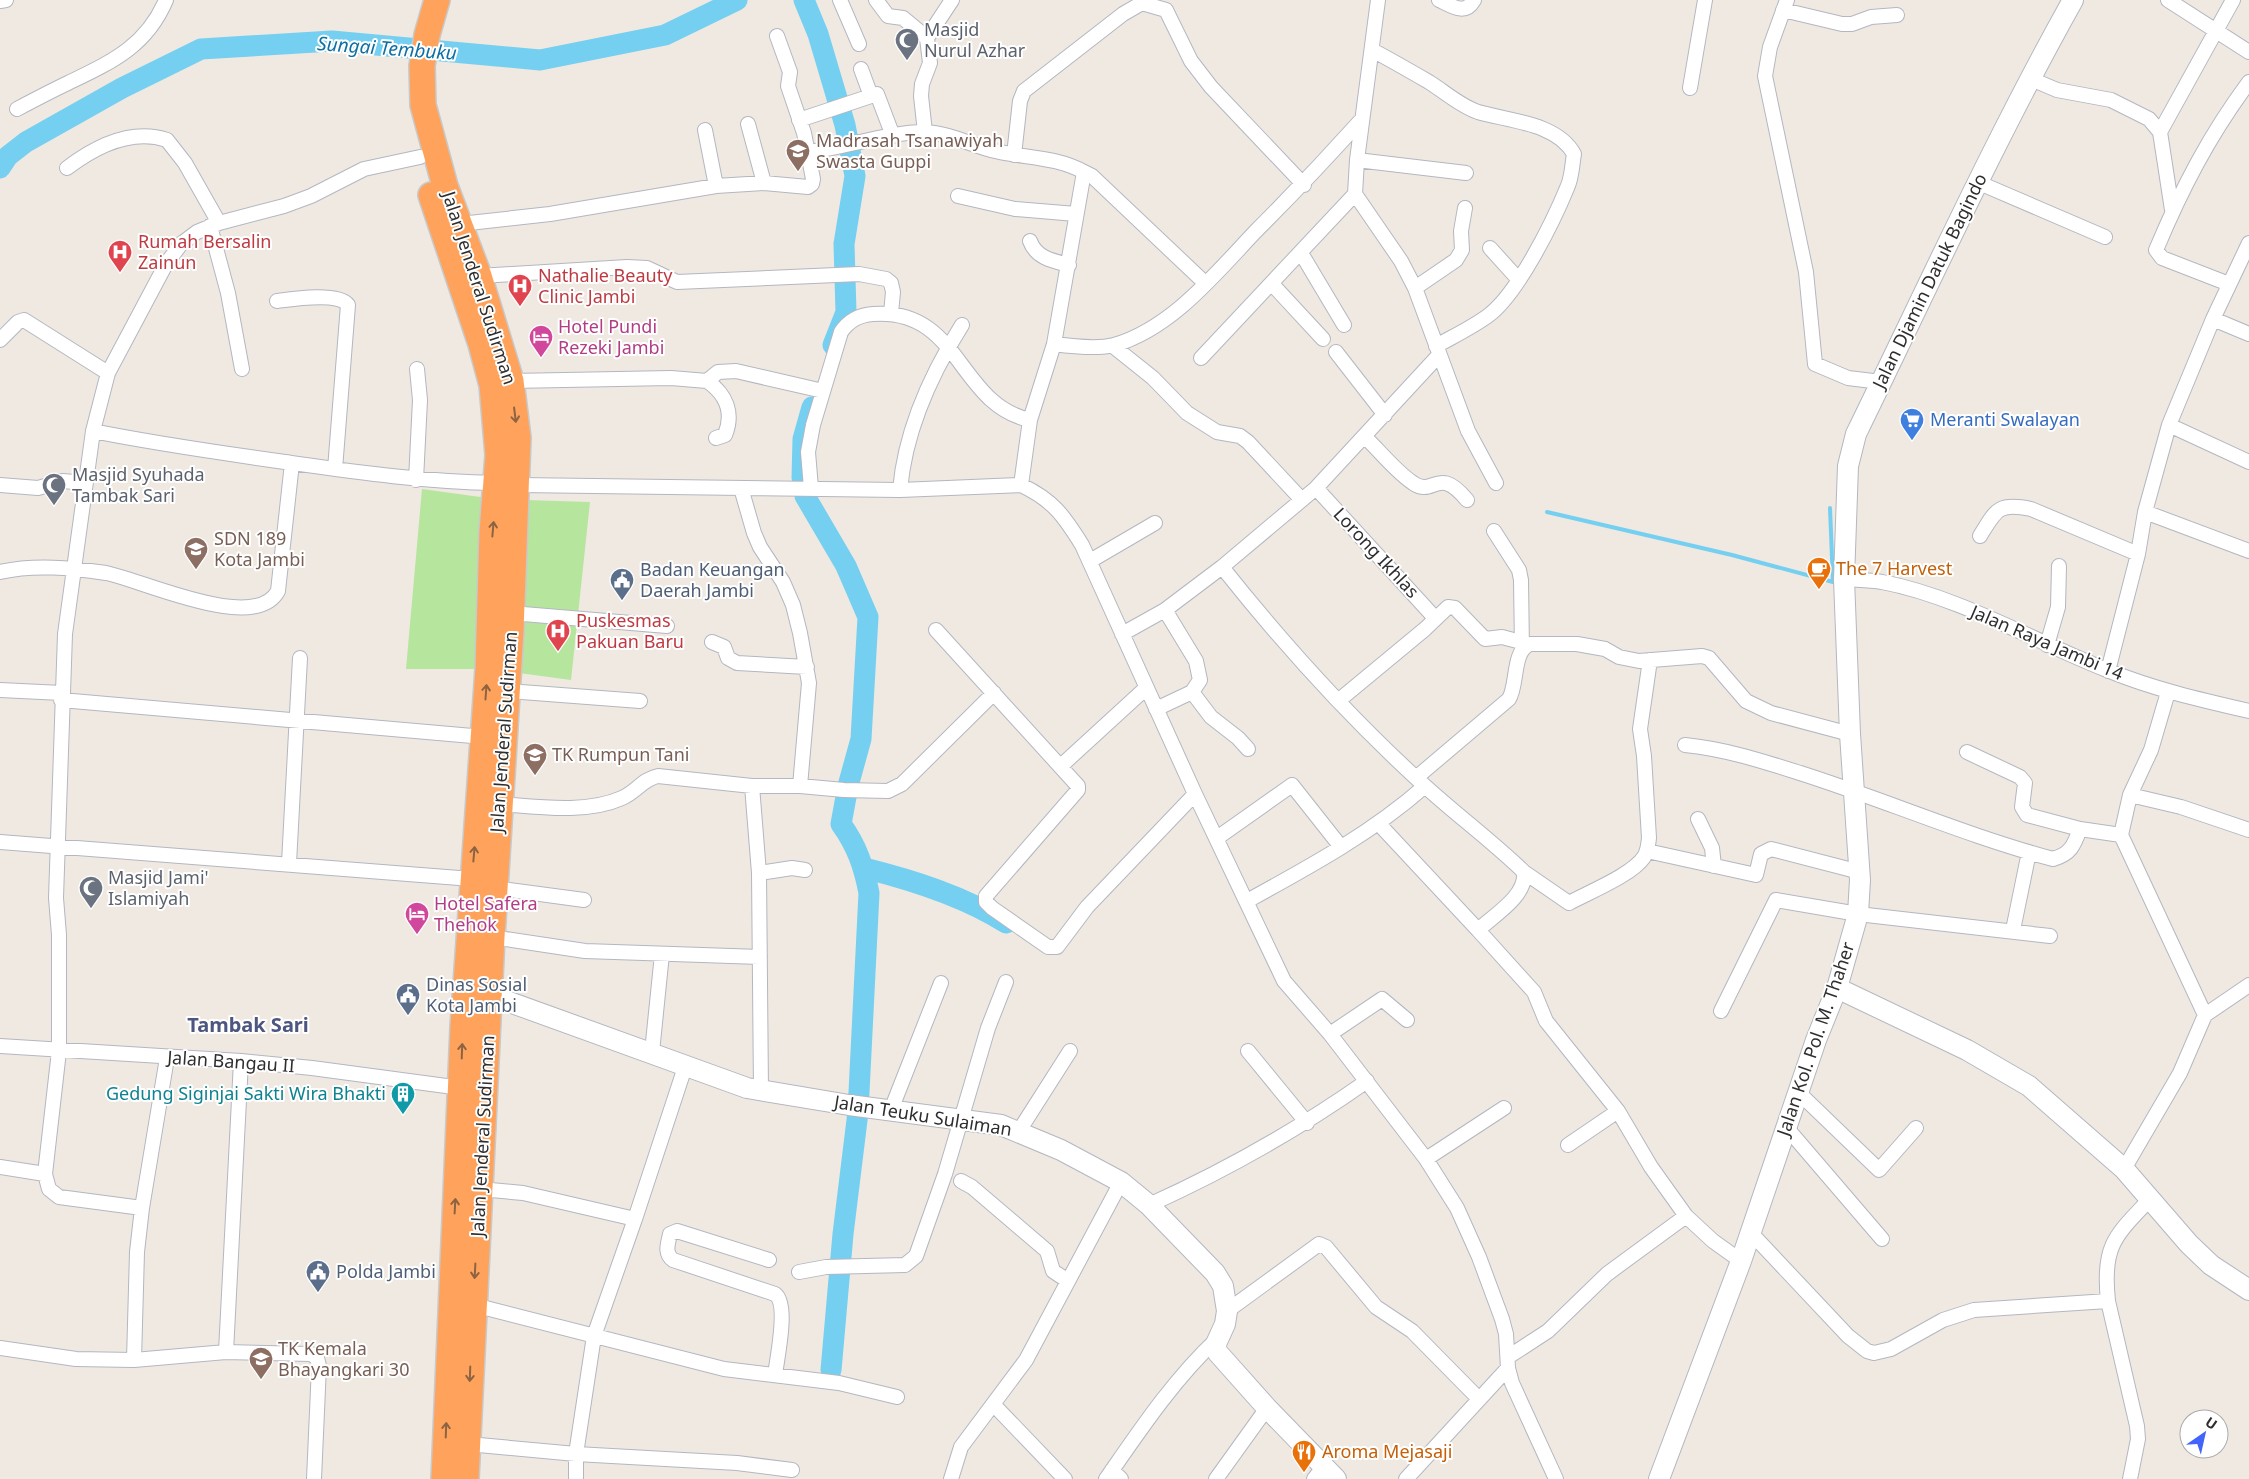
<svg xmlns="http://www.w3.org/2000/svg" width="2249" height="1479" viewBox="0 0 2249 1479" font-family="'Noto Sans',sans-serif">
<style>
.green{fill:#b6e59e}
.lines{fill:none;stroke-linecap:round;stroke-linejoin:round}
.stream{stroke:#75cff0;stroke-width:4}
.river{stroke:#75cff0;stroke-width:21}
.street-casing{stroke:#b4b7c1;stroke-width:16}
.secondary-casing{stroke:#b4b7c1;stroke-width:22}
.highway-casing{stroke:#c9c9c9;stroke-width:28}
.street{stroke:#fff;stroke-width:14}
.secondary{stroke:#fff;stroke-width:20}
.highway{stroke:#ffa35c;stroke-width:25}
.oneway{stroke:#8c6343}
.labels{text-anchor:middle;stroke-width:4;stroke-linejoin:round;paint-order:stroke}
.worship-label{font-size:18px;fill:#5b616d;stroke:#fff;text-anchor:start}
.education-label{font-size:18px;fill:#785e54;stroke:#fff;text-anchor:start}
.health-label{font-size:18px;fill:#be3a42;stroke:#fff;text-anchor:start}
.street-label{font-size:18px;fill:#2e2e2e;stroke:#fff}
.hotel-label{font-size:18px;fill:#b23c85;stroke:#fff;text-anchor:start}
.shop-label{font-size:18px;fill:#366cbe;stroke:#fff;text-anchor:start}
.food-label{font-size:18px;fill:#c56008;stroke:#fff;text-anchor:start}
.service-label{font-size:18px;fill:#4e5e75;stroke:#fff;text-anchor:start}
.culture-label{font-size:18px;fill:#0d838f;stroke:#fff;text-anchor:end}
.water-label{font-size:19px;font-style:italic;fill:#0d6fa3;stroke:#fff}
.quarter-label{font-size:20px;font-weight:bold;fill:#4d5680;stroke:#fff}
</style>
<rect width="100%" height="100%" fill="#efe9e1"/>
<path class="green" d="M 422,489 L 495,499 L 590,502 L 571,680 L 489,669 L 406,669 Z"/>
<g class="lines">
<path class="stream" d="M 1547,512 L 1732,555 L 1833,582 L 1830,508"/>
<path class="river" d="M 804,0 L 818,34 L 845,125 L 855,176 L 844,244 L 846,312 L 833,345
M 0,168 L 8,156 L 26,142 L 122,88 L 201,49 L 332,41 L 540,60 L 665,35 L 737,0
M 802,478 L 803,439 L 812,407
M 805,496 L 846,566 L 868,617 L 861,739 L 848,786 L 841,824 C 857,846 864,867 869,893 L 858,1112 L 843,1234 L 831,1370
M 864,868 C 912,880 964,896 1006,923"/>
<defs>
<path id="street" d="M 840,0 L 859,44
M 876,0 L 888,16 L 903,18 L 927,38
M 1378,0 L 1357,160 L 1355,194 L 1401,261 L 1415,288 L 1468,431 L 1496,483
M 1439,0 C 1452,6 1465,16 1474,0
M 1787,0 L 1770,47 L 1765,76 L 1806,272 L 1815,364 L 1848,378 L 1881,382
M 2168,0 L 2249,52
M 0,1 L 6,0
M 1783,10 L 1842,24 L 1852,24 L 1871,17 L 1897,15
M 1372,50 C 1391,60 1410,71 1429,82 C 1445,92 1460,106 1478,112 C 1509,121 1557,123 1574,154 C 1572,165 1572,178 1567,188 C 1553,222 1518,293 1489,315 C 1473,327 1454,336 1436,346
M 861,69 L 871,96
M 2029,78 L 2057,90 L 2111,100 L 2149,119 L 2160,132 L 2172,210
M 1690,88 L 1705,0
M 17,109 C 34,100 51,91 68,83 C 111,62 146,47 166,0
M 799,120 L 877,94 L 893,136
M 705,130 L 716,186
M 925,132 L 921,96 L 922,84 L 930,63 L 927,38 L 952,0
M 2160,132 L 2233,0
M 808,152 C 846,148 887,132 925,132 C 948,133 969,144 991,150 C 1021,158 1056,156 1084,172 L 1054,344
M 1014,155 L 1020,101 L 1024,91 L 1123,14 L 1142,3 L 1166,10 L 1191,61 L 1211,87 L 1304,185
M 1357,160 L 1466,173
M 67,168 C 96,146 131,128 167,140 L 185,163 L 219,223
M 1084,172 L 1092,176 L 1205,283
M 1977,182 L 2105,237
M 764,183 L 808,187 L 812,184 L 813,179 L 804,133 L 788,86 L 790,72 L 777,36
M 958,196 L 1015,209 L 1076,214
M 460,224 L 550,214 L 716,186 L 764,183 L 748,124
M 210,226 L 228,293 L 242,369
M 1030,241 C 1036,258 1053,261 1069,265
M 1490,248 L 1518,279
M 1301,253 L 1344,325
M 479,276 L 627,267 L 647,268 L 677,282 L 859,274 L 886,279 L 891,283 L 893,292 L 891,313
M 1272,284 L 1323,339
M 2229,284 L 2162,258 L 2156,250 C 2182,188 2209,136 2249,82
M 1415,288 L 1456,260 L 1462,250 L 1461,231 L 1465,208
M 277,301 C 292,299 338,292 348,305 L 335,469
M 2213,319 L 2249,334
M 0,340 L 18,322 L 24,320 L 108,373
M 1113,346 L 1153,378 L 1187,413 L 1217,432 L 1240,436 L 1248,442 L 1302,500
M 1336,352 L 1385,415
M 1201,358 L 1355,194
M 511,381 L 671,378 L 707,381 C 726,394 734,413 725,435 L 716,438
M 707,381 L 718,372 L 736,371 L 823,391
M 2169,425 L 2249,462
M 93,431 C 157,444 221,453 285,462 C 356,472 425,482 497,483
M 1364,436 C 1380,451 1395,471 1413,483 C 1434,498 1437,464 1467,500
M 416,480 L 420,400 L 417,369
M 0,485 L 38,488 L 63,481 L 85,483
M 518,485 L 900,490 L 1021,485 C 1053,500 1064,516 1082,545 L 1195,794 L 1284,981 L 1330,1034 L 1426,1159 L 1457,1208 L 1479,1257 L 1502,1319 L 1506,1334 L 1508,1368 L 1512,1383 L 1556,1479
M 1021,485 L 1030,420 L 1054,344 C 1069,346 1099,349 1114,345 C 1172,328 1215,274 1255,232 C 1292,195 1327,158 1362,119
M 741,488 L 754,533 L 760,547 L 783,582 L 793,605 L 800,633 L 809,683 L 800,786
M 811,488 L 808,452 L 813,425 L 841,332 C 849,320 859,315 873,314 C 961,308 957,404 1030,420
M 1316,488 L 1435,618
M 900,490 C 905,432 931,374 962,325
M 2145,512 L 2249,551
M 1494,531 L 1519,570 L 1521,580 L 1522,650
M 1980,536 C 1996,510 1998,502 2031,509 L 2138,554
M 1090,561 L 1155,523
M 1222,567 C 1284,645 1352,720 1426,787 C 1458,816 1493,842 1524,872 C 1527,896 1494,915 1478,930 L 1534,992 L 1546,1021 L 1618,1111 L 1651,1167 L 1686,1216 L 1607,1274 L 1548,1331 L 1508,1357
M 0,572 C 35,564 71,568 106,573 C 142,580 255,634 278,591 L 292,463
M 1844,579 C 1856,580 1869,580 1882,582 C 1957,596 2036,642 2107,670 C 2153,689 2201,700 2249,711
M 511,613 L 667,626
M 936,630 L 1078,786 L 1078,790 L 986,896 L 986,902 L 992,908 L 1048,947 L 1057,947 L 1087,907 L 1195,794
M 1122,634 L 1165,610 L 1222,567 L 1316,488 L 1439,355
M 712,642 L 724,647 L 728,658 L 737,663 L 807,667
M 2047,645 L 2058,607 L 2059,566
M 2108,671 L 2138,554 L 2145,512 L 2169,425 L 2213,319 L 2249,243
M 0,690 L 62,693
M 508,691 L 640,701
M 1192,692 L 1211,717 L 1238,738 L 1248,749
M 2168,692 L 2151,750 L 2130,795 L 2121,835 L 2205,1015
M 61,700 L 484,737
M 1338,701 L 1425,629 L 1448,607 L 1455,608 L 1485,639 L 1502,637 L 1521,642
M 1156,709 L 1192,692 L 1200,680 L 1196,661 L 1165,610
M 1685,745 C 1725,749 1762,761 1800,773 C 1885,800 1967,836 2053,859 C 2071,854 2074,845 2080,829 L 2121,835
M 1967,752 L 2020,777 L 2025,783 L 2022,807 L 2027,815 L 2080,829
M 1062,765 L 1146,688
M 1417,777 L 1509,699 C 1518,684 1512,651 1530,644 L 1577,644 L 1605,649 L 1619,657 L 1639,661 L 1702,656 L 1709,658 L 1746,701 L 1771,713 L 1850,734
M 752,786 L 759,873 L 761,1091
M 2130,795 L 2181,807 L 2249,830
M 500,804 C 539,807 586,814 622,798 C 636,792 643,779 658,776 L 752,786 L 800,786 L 844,790 L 888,791 L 902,784 L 994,693
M 1698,819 L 1712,848 L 1714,866
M 1379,824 L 1478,930
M 1217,838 L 1292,785 L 1341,847
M 0,842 L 472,879
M 1647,851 L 1756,875 L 1761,854 L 1771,849 L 1860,872
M 289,863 L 300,658
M 1524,872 L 1569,903 C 1589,892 1632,875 1644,857 C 1648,851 1648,845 1649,838 L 1644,756 L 1640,729 L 1650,660
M 759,873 L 792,868 L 805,870
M 495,888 L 584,900
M 1247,901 C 1309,867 1372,833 1425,786
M 2013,930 L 2029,852
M 492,937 L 585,951 L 760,957
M 1721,1011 L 1776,900 L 1858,914 L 2050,936
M 1330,1034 L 1382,999 L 1407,1020
M 0,1046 L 241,1061 L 312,1068 L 461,1088
M 1248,1051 L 1307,1123
M 652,1052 L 662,954
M 1799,1093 L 1879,1170 L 1916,1128
M 891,1110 L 941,983
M 1786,1127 L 1882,1239
M 1019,1131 L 1070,1051
M 1568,1145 L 1618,1111
M 1426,1159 L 1504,1108
M 0,1167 L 45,1174
M 2124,1169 L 2180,1073 L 2205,1015 L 2249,985
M 961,1181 L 972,1187 L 1047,1251 L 1053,1271 L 1068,1281
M 480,1189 L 523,1193 L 635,1219 L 594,1336 L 576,1454 L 576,1479
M 1149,1205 C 1229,1169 1296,1131 1367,1081
M 142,1208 L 59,1197 L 49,1189 L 45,1174 L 59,1051 L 59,935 L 56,898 L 65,634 L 93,431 L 108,373 L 166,264 L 181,244 L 197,232 L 219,223 L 284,206 L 311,196 L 364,169 L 420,157
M 1686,1216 L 1713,1241 L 1741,1261
M 635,1219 L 686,1064
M 1751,1233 L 1848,1336 L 1867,1351 L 1874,1353 L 1891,1349 L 1943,1320 L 1974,1310 L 2108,1301
M 769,1260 L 677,1231 L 670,1234 C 668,1244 664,1253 673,1260 L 775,1294 C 789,1304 777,1358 775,1375
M 799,1272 L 826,1267 L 905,1265 L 916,1256 L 945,1174 L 988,1028 L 1006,982
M 474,1305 L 724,1369 L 839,1383 L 897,1397
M 1227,1311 L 1319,1244 L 1326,1247 L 1376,1307 L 1412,1331 L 1478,1398
M 0,1348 L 76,1359 L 134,1360 L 226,1352 L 311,1354 L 317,1358 L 319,1366 L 314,1479
M 226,1352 L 241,1061
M 134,1360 L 137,1252 L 142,1208 L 167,1058
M 993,1404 L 1065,1479
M 468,1444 L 576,1454 L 737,1463 L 792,1470
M 1112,1470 L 1121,1479
M 951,1479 L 961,1447 L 1026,1360 L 1121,1182
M 1106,1479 C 1140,1430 1174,1379 1218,1338
M 1216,1479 L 1267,1408
M 1314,1479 L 1324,1466
M 1406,1479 L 1508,1368
M 2130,1479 L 2138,1439 L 2137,1426 L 2108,1301 C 2102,1245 2115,1236 2151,1198"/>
<path id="secondary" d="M 1837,988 L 1967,1050 L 2029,1086 L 2124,1169 L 2189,1244 L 2211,1265 L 2249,1290
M 490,995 L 747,1088 L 849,1105 L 1001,1125 L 1061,1150 L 1121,1182 L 1149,1205 L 1215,1273 L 1223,1286 L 1227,1311 L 1225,1324 L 1215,1346 L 1218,1353 L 1267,1408 L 1336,1479
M 1659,1479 L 1741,1261 L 1816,1040 L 1837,988 L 1858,914 L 1860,880 L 1850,734 L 1844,579 L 1848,466 L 1856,434 C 1927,289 1994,141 2073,0"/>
<path id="highway" d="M 437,0 L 427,35 L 422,66 L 423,105 L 445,186 L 479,276 L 511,381 L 518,438 L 511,631 L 492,937 L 466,1479
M 431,195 L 481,344 L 492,385 L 498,455 L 492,532 L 488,669 L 463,1027 L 444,1479"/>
</defs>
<use href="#street" class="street-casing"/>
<use href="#secondary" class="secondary-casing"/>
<use href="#highway" class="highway-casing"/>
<use href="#street" class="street"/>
<use href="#secondary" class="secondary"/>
<use href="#highway" class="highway"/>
</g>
<defs><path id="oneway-shaft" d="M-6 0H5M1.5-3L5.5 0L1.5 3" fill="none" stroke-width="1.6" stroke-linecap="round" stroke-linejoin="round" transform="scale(1.25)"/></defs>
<g class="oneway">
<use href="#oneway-shaft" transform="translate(515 415) rotate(83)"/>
<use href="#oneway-shaft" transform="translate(493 529) rotate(-85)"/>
<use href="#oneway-shaft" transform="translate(486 692) rotate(-86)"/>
<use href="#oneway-shaft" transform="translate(474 854) rotate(-85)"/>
<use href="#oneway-shaft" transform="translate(462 1051) rotate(-88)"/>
<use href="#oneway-shaft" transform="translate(455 1206) rotate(-87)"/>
<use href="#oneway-shaft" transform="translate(475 1271) rotate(93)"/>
<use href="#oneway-shaft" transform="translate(470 1374) rotate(92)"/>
<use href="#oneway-shaft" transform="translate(446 1430) rotate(-88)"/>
</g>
<defs>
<symbol id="mosque-pin" viewBox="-11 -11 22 30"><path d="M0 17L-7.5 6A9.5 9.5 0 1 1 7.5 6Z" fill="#6b7280" stroke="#fff"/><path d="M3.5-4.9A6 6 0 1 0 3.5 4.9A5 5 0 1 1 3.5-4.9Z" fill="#fff"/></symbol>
<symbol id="school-pin" viewBox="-11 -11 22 30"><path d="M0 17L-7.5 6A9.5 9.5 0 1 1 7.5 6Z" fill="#8d6e63" stroke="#fff"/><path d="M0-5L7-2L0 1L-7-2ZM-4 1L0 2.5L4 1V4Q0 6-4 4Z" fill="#fff"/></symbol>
<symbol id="hospital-pin" viewBox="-11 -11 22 30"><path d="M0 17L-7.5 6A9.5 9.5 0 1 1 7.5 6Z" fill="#e0444e" stroke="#fff"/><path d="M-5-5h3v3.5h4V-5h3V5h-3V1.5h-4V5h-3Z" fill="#fff"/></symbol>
<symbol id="hotel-pin" viewBox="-11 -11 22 30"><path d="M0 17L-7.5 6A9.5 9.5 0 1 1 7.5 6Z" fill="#d1479c" stroke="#fff"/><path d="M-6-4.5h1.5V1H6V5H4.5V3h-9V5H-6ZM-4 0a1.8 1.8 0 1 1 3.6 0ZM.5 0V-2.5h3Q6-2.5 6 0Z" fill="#fff"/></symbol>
<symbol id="supermarket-pin" viewBox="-11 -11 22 30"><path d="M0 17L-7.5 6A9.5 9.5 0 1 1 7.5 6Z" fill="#3f7fe0" stroke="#fff"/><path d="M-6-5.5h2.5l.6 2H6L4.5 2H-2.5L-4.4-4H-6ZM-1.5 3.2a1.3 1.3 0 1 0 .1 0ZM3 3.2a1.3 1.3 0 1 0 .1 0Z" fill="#fff"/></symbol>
<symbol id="cafe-pin" viewBox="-11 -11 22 30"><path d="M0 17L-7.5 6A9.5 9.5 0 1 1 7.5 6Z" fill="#e8710a" stroke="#fff"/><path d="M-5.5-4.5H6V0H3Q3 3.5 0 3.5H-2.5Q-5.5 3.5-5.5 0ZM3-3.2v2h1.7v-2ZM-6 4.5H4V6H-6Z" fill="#fff"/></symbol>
<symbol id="civic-pin" viewBox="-11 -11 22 30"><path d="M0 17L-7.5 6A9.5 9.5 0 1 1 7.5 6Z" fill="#5c6f8a" stroke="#fff"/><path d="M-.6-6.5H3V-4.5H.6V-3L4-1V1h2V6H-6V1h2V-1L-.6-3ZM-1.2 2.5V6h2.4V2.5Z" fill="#fff"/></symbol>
<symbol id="building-pin" viewBox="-11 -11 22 30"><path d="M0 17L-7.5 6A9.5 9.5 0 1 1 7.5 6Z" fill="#0f9aa8" stroke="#fff"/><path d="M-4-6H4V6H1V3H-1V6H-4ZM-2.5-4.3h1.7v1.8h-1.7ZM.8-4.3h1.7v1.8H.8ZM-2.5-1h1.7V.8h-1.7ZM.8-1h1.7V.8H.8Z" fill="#fff"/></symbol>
<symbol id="restaurant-pin" viewBox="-11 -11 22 30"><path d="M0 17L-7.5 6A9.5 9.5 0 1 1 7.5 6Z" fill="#e8710a" stroke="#fff"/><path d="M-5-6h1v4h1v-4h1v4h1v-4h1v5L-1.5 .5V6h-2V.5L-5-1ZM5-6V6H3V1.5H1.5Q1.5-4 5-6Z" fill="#fff"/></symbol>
</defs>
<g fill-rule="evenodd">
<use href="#mosque-pin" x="893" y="26" width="28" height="38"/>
<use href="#school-pin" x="784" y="137" width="28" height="38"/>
<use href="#hospital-pin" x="106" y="238" width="28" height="38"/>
<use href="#hospital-pin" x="506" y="272" width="28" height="38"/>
<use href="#hotel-pin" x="527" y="323" width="28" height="38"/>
<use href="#supermarket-pin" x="1898" y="406" width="28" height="38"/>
<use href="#mosque-pin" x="40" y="471" width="28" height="38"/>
<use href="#school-pin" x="182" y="535" width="28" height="38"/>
<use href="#cafe-pin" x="1805" y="555" width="28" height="38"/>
<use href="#civic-pin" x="608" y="566" width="28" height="38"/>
<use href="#hospital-pin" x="544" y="617" width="28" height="38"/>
<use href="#school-pin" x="521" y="741" width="28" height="38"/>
<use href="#mosque-pin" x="77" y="874" width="28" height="38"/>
<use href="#hotel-pin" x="403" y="900" width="28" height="38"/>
<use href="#civic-pin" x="394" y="981" width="28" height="38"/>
<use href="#building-pin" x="389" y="1080" width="28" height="38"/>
<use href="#civic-pin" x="304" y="1258" width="28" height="38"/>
<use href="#school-pin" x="247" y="1345" width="28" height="38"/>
<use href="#restaurant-pin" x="1290" y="1438" width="28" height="38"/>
</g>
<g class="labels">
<g class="worship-label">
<text x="924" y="36">Masjid<tspan x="924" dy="21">Nurul Azhar</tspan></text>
<text x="72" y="481">Masjid Syuhada<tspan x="72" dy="21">Tambak Sari</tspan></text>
<text x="108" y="884">Masjid Jami'<tspan x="108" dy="21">Islamiyah</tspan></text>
</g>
<g class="education-label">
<text x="816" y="147">Madrasah Tsanawiyah<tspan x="816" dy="21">Swasta Guppi</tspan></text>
<text x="214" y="545">SDN 189<tspan x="214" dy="21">Kota Jambi</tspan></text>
<text x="552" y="761">TK Rumpun Tani</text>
<text x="278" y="1355">TK Kemala<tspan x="278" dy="21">Bhayangkari 30</tspan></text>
</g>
<g class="health-label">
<text x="138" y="248">Rumah Bersalin<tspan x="138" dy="21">Zainun</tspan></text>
<text x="538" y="282">Nathalie Beauty<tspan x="538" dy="21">Clinic Jambi</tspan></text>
<text x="576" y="627">Puskesmas<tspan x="576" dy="21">Pakuan Baru</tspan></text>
</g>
<g class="street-label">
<text transform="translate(1930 281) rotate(-64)" y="6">Jalan Djamin Datuk Bagindo</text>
<text transform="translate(479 288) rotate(72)" y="6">Jalan Jenderal Sudirman</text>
<text transform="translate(1376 553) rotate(47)" y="6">Lorong Ikhlas</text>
<text transform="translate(2047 643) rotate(23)" y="6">Jalan Raya Jambi 14</text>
<text transform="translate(504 732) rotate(-86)" y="6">Jalan Jenderal Sudirman</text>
<text transform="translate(1816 1039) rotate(-71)" y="6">Jalan Kol. Pol. M. Thaher</text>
<text transform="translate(231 1062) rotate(4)" y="6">Jalan Bangau II</text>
<text transform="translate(923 1116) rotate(9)" y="6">Jalan Teuku Sulaiman</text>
<text transform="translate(483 1136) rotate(-87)" y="6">Jalan Jenderal Sudirman</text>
</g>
<g class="hotel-label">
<text x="558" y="333">Hotel Pundi<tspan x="558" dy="21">Rezeki Jambi</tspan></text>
<text x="434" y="910">Hotel Safera<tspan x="434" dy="21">Thehok</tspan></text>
</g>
<g class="shop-label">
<text x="1930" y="426">Meranti Swalayan</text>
</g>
<g class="food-label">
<text x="1836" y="575">The 7 Harvest</text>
<text x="1322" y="1458">Aroma Mejasaji</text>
</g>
<g class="service-label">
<text x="640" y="576">Badan Keuangan<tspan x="640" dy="21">Daerah Jambi</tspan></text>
<text x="426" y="991">Dinas Sosial<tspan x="426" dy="21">Kota Jambi</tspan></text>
<text x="336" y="1278">Polda Jambi</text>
</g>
<g class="culture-label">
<text x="386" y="1100">Gedung Siginjai Sakti Wira Bhakti</text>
</g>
<g class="water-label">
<text transform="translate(387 48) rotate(4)" y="7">Sungai Tembuku</text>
</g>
<g class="quarter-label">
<text x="248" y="1032">Tambak Sari</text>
</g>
</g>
<g transform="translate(2204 1434) rotate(34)"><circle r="24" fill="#ffffff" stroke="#ababab"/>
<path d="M0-4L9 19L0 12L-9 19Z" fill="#4264fb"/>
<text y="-8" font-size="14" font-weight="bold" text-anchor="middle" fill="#2e2e2e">U</text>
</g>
</svg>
